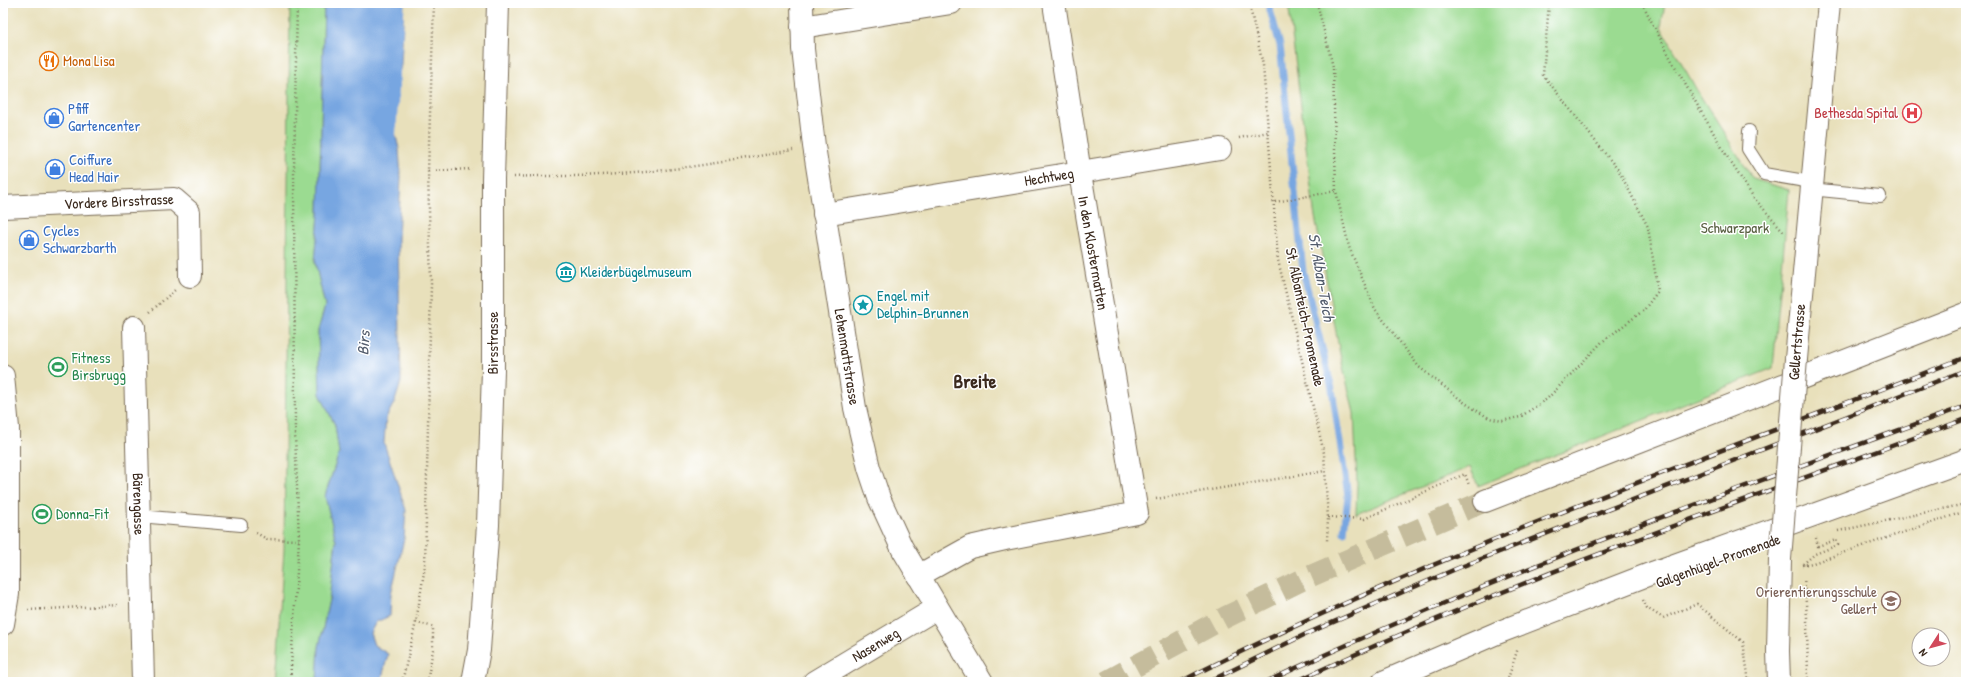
<svg xmlns="http://www.w3.org/2000/svg" width="1969" height="685" viewBox="0 0 1969 685" font-family="'Patrick Hand',sans-serif">
<style>
.green{fill:#9bdb91;stroke:#6b8258}
.water{fill:#77a6e1;stroke:#596880}
.lines{fill:none;stroke-linecap:round;stroke-linejoin:round}
.stream{stroke:#77a6e1;stroke-width:7}
.river{stroke:#77a6e1;stroke-width:39}
.motorway-tunnel{stroke:#c5bc9c;stroke-width:22;stroke-dasharray:22 11;stroke-linecap:butt}
.service-casing{stroke:#786a55;stroke-width:14}
.minor-casing{stroke:#786a55;stroke-width:24}
.tertiary-casing{stroke:#786a55;stroke-width:24}
.primary-casing{stroke:#786a55;stroke-width:24}
.motorway-casing{stroke:#786a55;stroke-width:24}
.path{stroke:#786a55;stroke-width:2.5;stroke-dasharray:1 3;stroke-linecap:butt}
.service{stroke:#fff;stroke-width:12}
.minor{stroke:#fff;stroke-width:22}
.tertiary{stroke:#fff;stroke-width:22}
.primary{stroke:#fff;stroke-width:22}
.motorway{stroke:#fff;stroke-width:22}
.rail-casing{stroke:#3b2a1e;stroke-width:4.5}
.rail{stroke:#fff;stroke-width:3;stroke-dasharray:9;stroke-linecap:butt}
.minor-bridge-casing{stroke:#786a55;stroke-width:24;stroke-linecap:butt}
.minor-bridge{stroke:#fff;stroke-width:22}
.labels{text-anchor:middle;stroke-width:3;stroke-linejoin:round;paint-order:stroke}
.food-label{font-size:15px;fill:#c56008;stroke:#fff;text-anchor:start}
.shop-label{font-size:15px;fill:#366cbe;stroke:#fff;text-anchor:start}
.health-label{font-size:15px;fill:#be3a42;stroke:#fff;text-anchor:end}
.street-label{font-size:15px;fill:#3b2a1e;stroke:#fff}
.park-label{font-size:15px;fill:#585f40;stroke:#fff}
.culture-label{font-size:15px;fill:#0d838f;stroke:#fff;text-anchor:start}
.leisure-label{font-size:15px;fill:#27864d;stroke:#fff;text-anchor:start}
.education-label{font-size:15px;fill:#785e54;stroke:#fff;text-anchor:end}
.water-label{font-size:16px;font-style:italic;fill:#535c6c;stroke:#fff}
.district-label{font-size:19px;font-weight:bold;fill:#3b2a1e;stroke:#fff}
</style>
<rect width="100%" height="100%" fill="#fff"/>
<filter id="ink" filterUnits="userSpaceOnUse"><feTurbulence type="fractalNoise" baseFrequency=".025" numOctaves="2"/><feDisplacementMap in="SourceGraphic" scale="8" xChannelSelector="R" yChannelSelector="G"/><feConvolveMatrix kernelMatrix="1 2 1 2 8 2 1 2 1" color-interpolation-filters="sRGB"/></filter>
<filter id="wash" filterUnits="userSpaceOnUse"><feTurbulence type="fractalNoise" baseFrequency=".012" numOctaves="4" result="noise"/><feDisplacementMap in="SourceGraphic" scale="16" xChannelSelector="R" yChannelSelector="G"/><feGaussianBlur stdDeviation="0.9" result="paint"/><feColorMatrix in="noise" values="0 0 0 0 0 0 0 0 0 0 0 0 0 0 0 0 0 1.4 0 .05"/><feComposite in="paint" operator="in"/></filter>
<g filter="url(#wash)">
<rect width="100%" height="100%" fill="#e8e0bb"/>
<path class="green" d="M 290,3 L 324,3 L 319,214 L 315,262 L 325,306 L 318,331 L 320,394 L 335,425 L 339,453 L 325,496 L 336,540 L 329,600 L 319,647 L 317,682 L 275,682 L 284,550 Z
M 1286,3 L 1665,3 L 1661,27 L 1698,92 L 1753,179 L 1789,190 L 1773,368 L 1478,486 L 1470,467 L 1356,514 L 1357,483 L 1354,413 L 1340,354 L 1314,211 L 1289,10 Z"/>
<path class="water" d="M 324,3 L 404,3 L 401,65 L 395,90 L 366,87 L 360,99 L 389,106 L 399,149 L 401,177 L 398,239 L 401,382 L 395,401 L 386,418 L 384,443 L 406,510 L 404,539 L 391,594 L 390,616 L 376,622 L 370,633 L 374,645 L 388,654 L 381,682 L 317,682 L 319,647 L 329,600 L 336,541 L 325,496 L 339,453 L 335,425 L 320,394 L 318,331 L 325,306 L 315,262 L 319,214 Z"/>
<g class="lines">
<path class="stream" d="M 1268,3 L 1280,45 L 1303,271 L 1332,389 L 1348,496 L 1344,532"/>
<path class="river" d="M 375,157 L 385,3"/>
</g>
</g>
<g filter="url(#ink)">
<g class="lines">
<path class="motorway-tunnel" d="M 1106,682 L 1226,617 L 1306,578 L 1485,501"/>
<defs>
<path id="service" d="M 1749,131 L 1748,149 L 1764,174 L 1811,182
M 1810,189 L 1880,196
M 139,516 L 241,525"/>
<g id="minor">
<path d="M 802,27 L 951,3"/>
<path id="s1" d="M 3,207 L 174,199 L 189,212 L 190,276"/>
<path id="s2" d="M 824,214 L 1220,149"/>
<path id="s3" d="M 134,327 L 143,682"/>
<path d="M 1796,359 L 1829,3"/>
<path d="M 918,576 L 970,547 L 1005,539 L 1137,513 L 1080,173 L 1054,3"/>
<path id="s4" d="M 814,682 L 937,608"/>
<path d="M 1779,682 L 1778,651 L 1780,559"/>
</g>
<g id="tertiary">
<path id="s5" d="M 802,3 L 803,49 L 814,146 L 855,408 L 869,468 L 879,498 L 902,548 L 982,682"/>
<path id="s6" d="M 473,682 L 479,650 L 488,525 L 493,370 L 493,179 L 498,3"/>
</g>
<path id="primary" d="M 3,376 L 8,428 L 8,594 L 3,624"/>
<path id="motorway" d="M 1485,501 L 1966,314
M 1383,682 L 1497,633 L 1655,572 L 1966,460"/>
</defs>
<use href="#service" class="service-casing"/>
<use href="#minor" class="minor-casing"/>
<use href="#tertiary" class="tertiary-casing"/>
<use href="#primary" class="primary-casing"/>
<use href="#motorway" class="motorway-casing"/>
<path class="path" d="M 1249,3 L 1263,65 L 1278,260 L 1324,453 L 1328,519 L 1327,541
M 1317,3 L 1333,67 L 1336,191 L 1349,247 L 1375,309 L 1419,367 L 1465,403 L 1489,418 L 1502,421 L 1520,417 L 1547,399 L 1602,342 L 1644,310 L 1658,291 L 1648,227 L 1619,171 L 1543,75 L 1549,3
M 1642,3 L 1673,63 L 1728,158 L 1754,198 L 1785,233
M 1965,3 L 1966,4
M 1239,138 L 1268,132
M 428,171 L 472,169
M 514,177 C 543,175 571,177 599,175 C 662,173 731,161 793,150
M 1275,202 L 1336,191
M 150,312 L 175,290
M 1156,499 L 1325,471
M 1328,517 L 1364,519 L 1465,474 L 1469,485
M 1838,531 L 1961,505 L 1966,507
M 256,533 L 267,539 L 299,540
M 1803,564 L 1815,554 L 1838,545 L 1836,540 L 1818,546 L 1816,538
M 1802,565 L 1813,563 L 1966,511
M 1804,577 L 1807,617 L 1808,682
M 1643,600 L 1647,608 L 1663,618 L 1697,604 L 1743,642 L 1749,682
M 28,610 L 119,605
M 416,622 L 433,627 L 433,650 L 427,682
M 290,682 L 299,540 L 295,434 L 294,171 L 297,3
M 402,682 L 416,622 L 425,566 L 431,284 L 428,171 L 434,3
M 1507,682 L 1518,648"/>
<use href="#service" class="service"/>
<use href="#minor" class="minor"/>
<use href="#tertiary" class="tertiary"/>
<use href="#primary" class="primary"/>
<use href="#motorway" class="motorway"/>
<defs>
<path id="rail" d="M 1180,682 C 1433,553 1702,459 1966,357
M 1208,682 L 1306,634 L 1458,568 L 1966,370
M 1266,682 C 1493,575 1730,491 1966,406
M 1295,682 C 1513,580 1741,501 1966,419"/>
</defs>
<use href="#rail" class="rail-casing"/>
<use href="#rail" class="rail"/>
<defs>
<path id="minor-bridge" d="M 1780,559 L 1796,359"/>
</defs>
<use href="#minor-bridge" class="minor-bridge-casing"/>
<use href="#minor-bridge" class="minor-bridge"/>
</g>
</g>
<defs>
<symbol id="restaurant-ring" viewBox="-11 -11 22 22"><circle r="9.5" fill="#fff" stroke="#e8710a" stroke-width="1.5"/><path d="M-5-6h1v4h1v-4h1v4h1v-4h1v5L-1.5 .5V6h-2V.5L-5-1ZM5-6V6H3V1.5H1.5Q1.5-4 5-6Z" fill="#e8710a"/></symbol>
<symbol id="hospital-ring" viewBox="-11 -11 22 22"><circle r="9.5" fill="#fff" stroke="#e0444e" stroke-width="1.5"/><path d="M-5-5h3v3.5h4V-5h3V5h-3V1.5h-4V5h-3Z" fill="#e0444e"/></symbol>
<symbol id="shop-ring" viewBox="-11 -11 22 22"><circle r="9.5" fill="#fff" stroke="#3f7fe0" stroke-width="1.5"/><path d="M-5-2.5h2.3a2.7 3.5 0 0 1 5.4 0H5L5.5 6h-11ZM-1.5-2.5h3a1.5 2.3 0 0 0-3 0Z" fill="#3f7fe0"/></symbol>
<symbol id="museum-ring" viewBox="-11 -11 22 22"><circle r="9.5" fill="#fff" stroke="#0f9aa8" stroke-width="1.5"/><path d="M0-6L6-3V-2H-6V-3ZM-5-1h2V3h-2ZM-1-1h2V3h-2ZM3-1h2V3H3ZM-6 4H6V6H-6Z" fill="#0f9aa8"/></symbol>
<symbol id="sight-ring" viewBox="-11 -11 22 22"><circle r="9.5" fill="#fff" stroke="#0f9aa8" stroke-width="1.5"/><path d="M0-6L1.8-2.2L6-1.7L2.9 1.2L3.7 5.4L0 3.3L-3.7 5.4L-2.9 1.2L-6-1.7L-1.8-2.2Z" fill="#0f9aa8"/></symbol>
<symbol id="stadium-ring" viewBox="-11 -11 22 22"><circle r="9.5" fill="#fff" stroke="#2e9e5b" stroke-width="1.5"/><path d="M0-5a6.5 5 0 1 0 0 10a6.5 5 0 1 0 0-10ZM-3.5-1.8h7v3.6h-7Z" fill="#2e9e5b"/></symbol>
<symbol id="school-ring" viewBox="-11 -11 22 22"><circle r="9.5" fill="#fff" stroke="#8d6e63" stroke-width="1.5"/><path d="M0-5L7-2L0 1L-7-2ZM-4 1L0 2.5L4 1V4Q0 6-4 4Z" fill="#8d6e63"/></symbol>
</defs>
<g fill-rule="evenodd">
<use href="#restaurant-ring" x="38" y="50" width="22" height="22"/>
<use href="#hospital-ring" x="1901" y="102" width="22" height="22"/>
<use href="#shop-ring" x="43" y="107" width="22" height="22"/>
<use href="#shop-ring" x="44" y="158" width="22" height="22"/>
<use href="#shop-ring" x="18" y="229" width="22" height="22"/>
<use href="#museum-ring" x="555" y="261" width="22" height="22"/>
<use href="#sight-ring" x="852" y="294" width="22" height="22"/>
<use href="#stadium-ring" x="47" y="356" width="22" height="22"/>
<use href="#stadium-ring" x="31" y="503" width="22" height="22"/>
<use href="#school-ring" x="1880" y="590" width="22" height="22"/>
</g>
<g class="labels">
<g class="food-label">
<text x="63" y="66">Mona Lisa</text>
</g>
<g class="shop-label">
<text x="68" y="114">Pfiff<tspan x="68" dy="17">Gartencenter</tspan></text>
<text x="69" y="165">Coiffure<tspan x="69" dy="17">Head Hair</tspan></text>
<text x="43" y="236">Cycles<tspan x="43" dy="17">Schwarzbarth</tspan></text>
</g>
<g class="health-label">
<text x="1898" y="118">Bethesda Spital</text>
</g>
<g class="street-label">
<text dy="5" stroke="none"><textPath href="#s2" startOffset="228">Hechtweg</textPath></text>
<text dy="5" stroke="none"><textPath href="#s1" startOffset="116">Vordere Birsstrasse</textPath></text>
<text transform="translate(1093 253) rotate(80)" y="5">In den Klostermatten</text>
<text transform="translate(1305 317) rotate(78)" y="5">St. Albanteich-Promenade</text>
<text transform="translate(1797 342) rotate(-85)" y="5">Gellertstrasse</text>
<text dy="5" stroke="none"><textPath href="#s6" startOffset="340">Birsstrasse</textPath></text>
<text dy="5" stroke="none"><textPath href="#s5" startOffset="357">Lehenmattstrasse</textPath></text>
<text dy="5" stroke="none"><textPath href="#s3" startOffset="177">Bärengasse</textPath></text>
<text transform="translate(1718 561) rotate(-20)" y="5">Galgenhügel-Promenade</text>
<text dy="5" stroke="none"><textPath href="#s4" startOffset="72">Nasenweg</textPath></text>
</g>
<g class="park-label">
<text x="1735" y="233">Schwarzpark</text>
</g>
<g class="culture-label">
<text x="580" y="277">Kleiderbügelmuseum</text>
<text x="877" y="301">Engel mit<tspan x="877" dy="17">Delphin-Brunnen</tspan></text>
</g>
<g class="leisure-label">
<text x="72" y="363">Fitness<tspan x="72" dy="17">Birsbrugg</tspan></text>
<text x="56" y="519">Donna-Fit</text>
</g>
<g class="education-label">
<text x="1877" y="597">Orierentierungsschule<tspan x="1877" dy="17">Gellert</tspan></text>
</g>
<g class="water-label">
<text transform="translate(1322 277) rotate(80)" y="6">St. Alban-Teich</text>
<text transform="translate(363 343) rotate(-86)" y="6">Birs</text>
</g>
<g class="district-label">
<text x="975" y="388">Breite</text>
</g>
</g>
<rect width="1969" height="685" fill="none" stroke="#fff" stroke-width="16"/>
<g transform="translate(1931 647) rotate(234)"><circle r="19" fill="#ffffff" stroke="#b1aaa5"/>
<path d="M0-3L7 15L0 10L-7 15Z" fill="#d1495b"/>
<text y="-6" font-size="11" font-weight="bold" text-anchor="middle" fill="#3b2a1e">N</text>
</g>
</svg>
